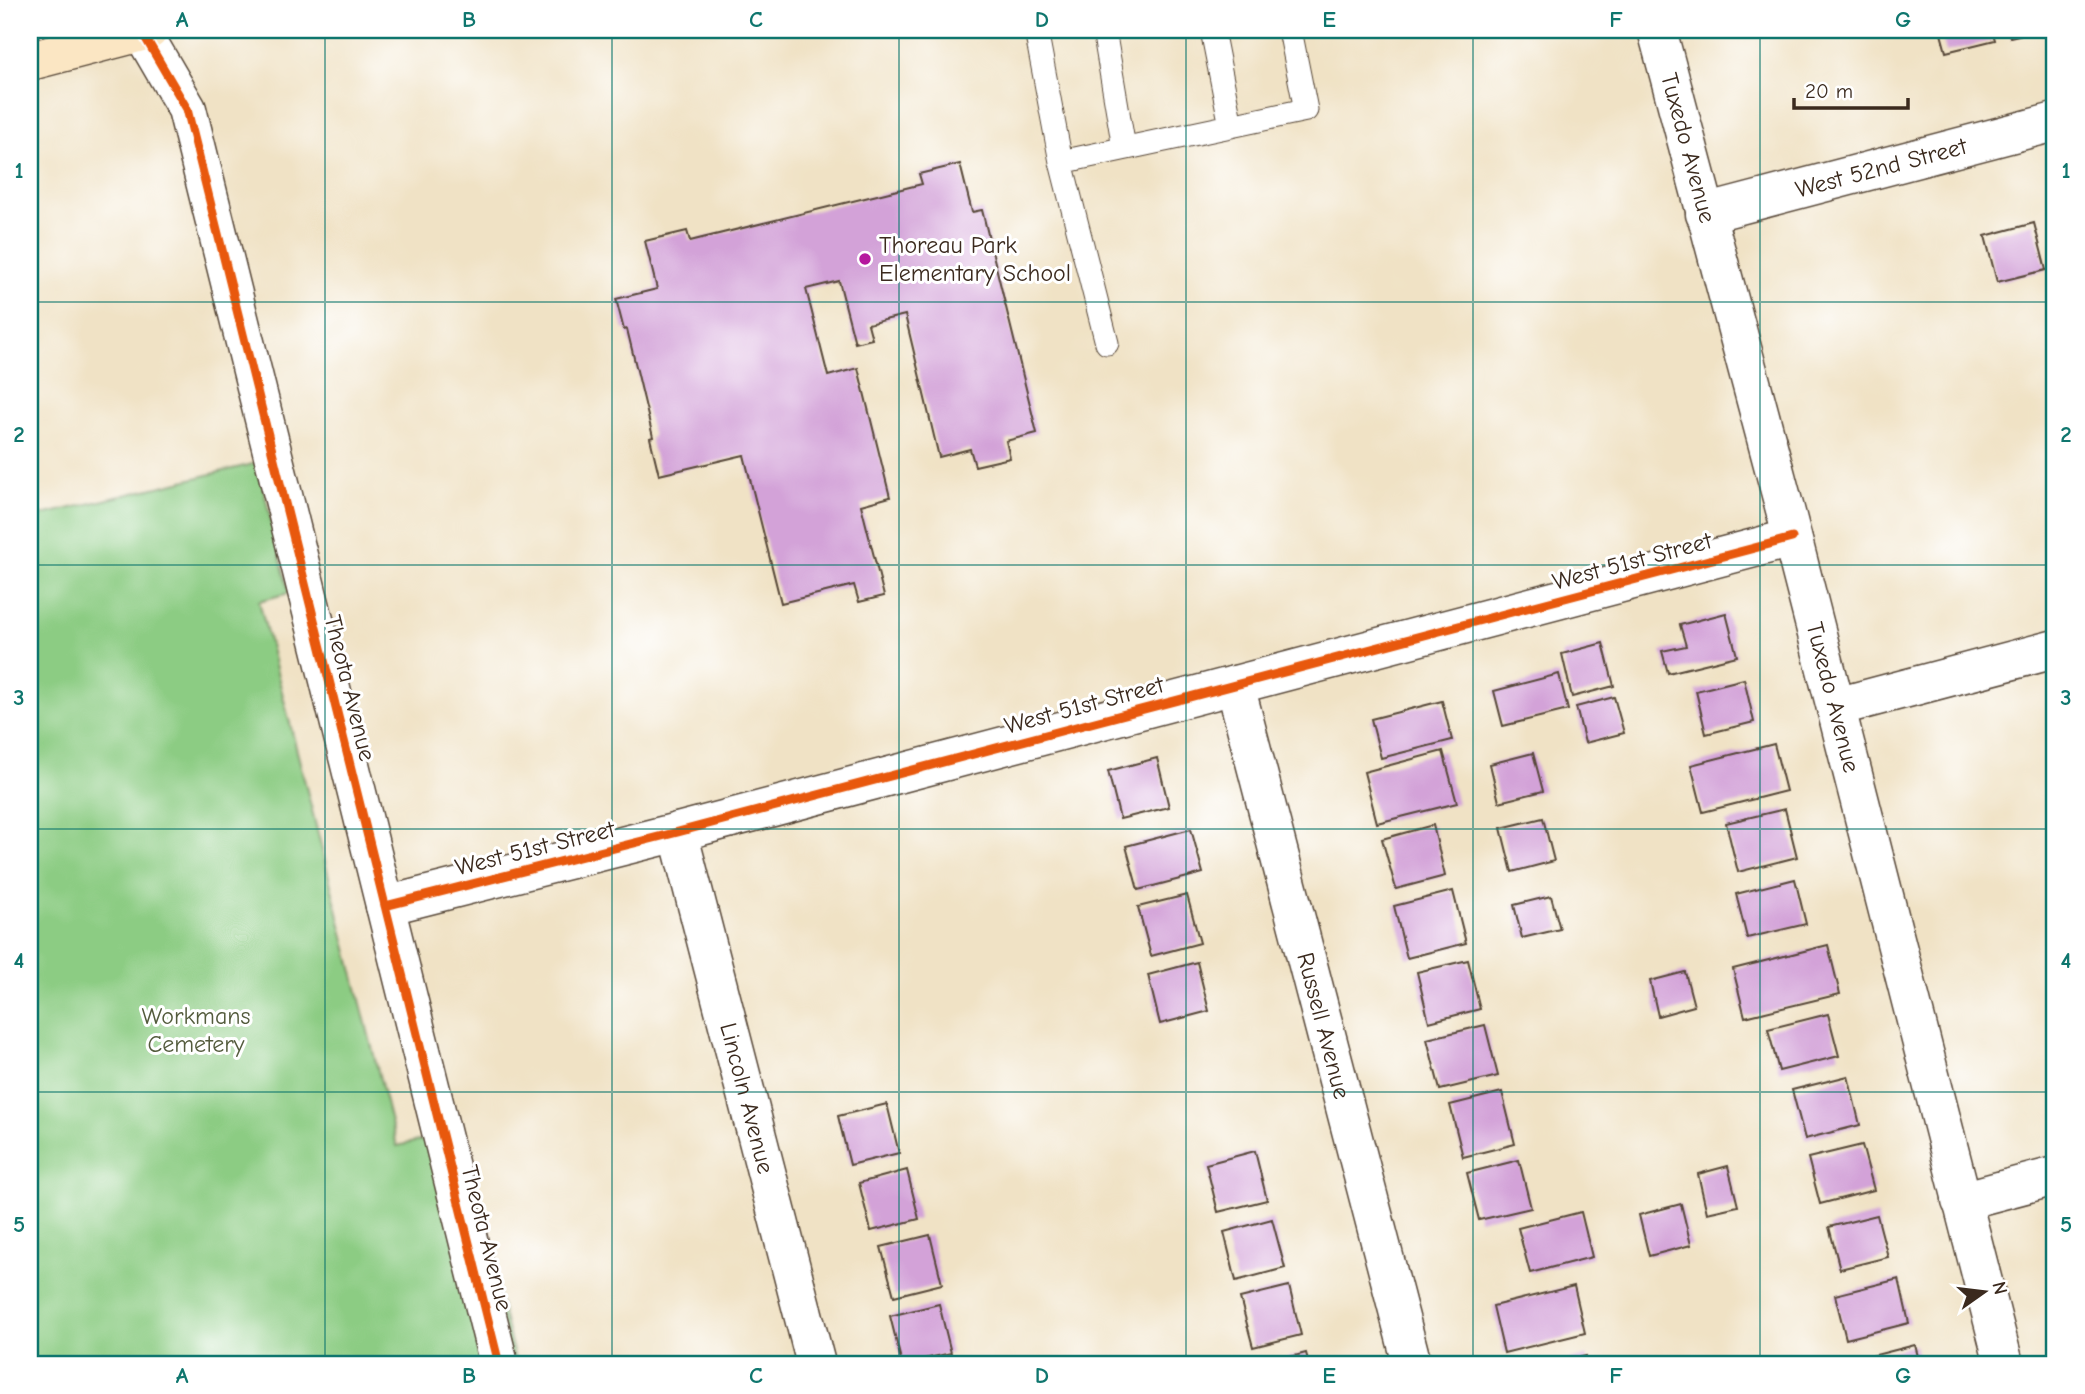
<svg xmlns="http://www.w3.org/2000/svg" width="2085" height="1394" viewBox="0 0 2085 1394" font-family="'Comic Neue',sans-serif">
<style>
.green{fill:#8ccc83;stroke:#647b50;stroke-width:2}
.building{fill:#d3a2d8}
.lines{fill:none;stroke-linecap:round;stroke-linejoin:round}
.lane-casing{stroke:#564637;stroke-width:25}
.street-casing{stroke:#564637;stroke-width:41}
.secondary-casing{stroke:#564637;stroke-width:41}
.lane{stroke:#fff;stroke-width:23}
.street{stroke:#fff;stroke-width:38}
.secondary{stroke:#fbe6c3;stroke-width:38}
.cycleway-casing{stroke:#fff;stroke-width:13}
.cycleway{stroke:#e8590c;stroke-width:9}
.grid{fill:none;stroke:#0f766e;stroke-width:2;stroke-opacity:0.55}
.poi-dot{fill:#b5179e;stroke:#fff;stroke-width:2.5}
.labels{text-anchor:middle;stroke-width:6;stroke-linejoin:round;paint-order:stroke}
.street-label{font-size:24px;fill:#3b2a1e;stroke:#fff}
.poi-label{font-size:24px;fill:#3b2a1e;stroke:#fff;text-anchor:start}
.park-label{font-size:24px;fill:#535b3c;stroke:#fff}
.neatline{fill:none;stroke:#0f766e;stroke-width:2.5}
.grid-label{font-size:23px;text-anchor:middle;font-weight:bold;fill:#0f766e}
</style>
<rect width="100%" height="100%" fill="#fff"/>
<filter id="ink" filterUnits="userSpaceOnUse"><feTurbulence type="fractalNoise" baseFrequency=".0143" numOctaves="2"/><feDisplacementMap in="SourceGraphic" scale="14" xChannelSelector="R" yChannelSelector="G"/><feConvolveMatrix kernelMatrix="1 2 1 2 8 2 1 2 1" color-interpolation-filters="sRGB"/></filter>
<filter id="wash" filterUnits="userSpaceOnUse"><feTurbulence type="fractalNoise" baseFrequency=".00686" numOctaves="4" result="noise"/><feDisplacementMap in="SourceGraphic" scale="28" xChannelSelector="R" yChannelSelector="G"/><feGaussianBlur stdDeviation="1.57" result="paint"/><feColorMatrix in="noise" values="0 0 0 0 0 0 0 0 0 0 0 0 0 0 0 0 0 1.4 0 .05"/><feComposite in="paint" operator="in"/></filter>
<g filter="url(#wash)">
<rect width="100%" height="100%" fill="#f0e2c5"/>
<path class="green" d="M 257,463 L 289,593 L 259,601 L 397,1146 L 457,1132 L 516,1364 L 30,1364 L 30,518 Z"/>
<g id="blocks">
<path class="building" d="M 1940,30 L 1992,30 L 1995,40 L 1946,52 Z
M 2008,30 L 2036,30 L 2036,31 L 2010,37 Z
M 960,164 L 972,212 L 982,210 L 1037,433 L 1006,441 L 1010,458 L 975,466 L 970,449 L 939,457 L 905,315 L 868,324 L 872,339 L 855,343 L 839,281 L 806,289 L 828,376 L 858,368 L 890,497 L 861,505 L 884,596 L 859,602 L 854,585 L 781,603 L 744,455 L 659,475 L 650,438 L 653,437 L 627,329 L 624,330 L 616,299 L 657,289 L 645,241 L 687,231 L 690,241 L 922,184 L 919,174 Z
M 2034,223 L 2046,270 L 1997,282 L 1985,236 Z
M 1726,613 L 1737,656 L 1668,673 L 1662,651 L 1686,646 L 1680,625 Z
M 1603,643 L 1614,686 L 1572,697 L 1562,654 Z
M 1559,674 L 1568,710 L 1503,726 L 1494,691 Z
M 1744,679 L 1754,722 L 1706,734 L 1696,691 Z
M 1614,697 L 1624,733 L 1585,743 L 1576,707 Z
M 1442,701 L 1452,740 L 1381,758 L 1371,719 Z
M 1774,744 L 1786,791 L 1703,812 L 1691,765 Z
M 1443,751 L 1457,803 L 1377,823 L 1364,772 Z
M 1533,753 L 1543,791 L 1499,802 L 1490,764 Z
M 1157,758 L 1169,807 L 1120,819 L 1108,771 Z
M 1785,809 L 1797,857 L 1738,872 L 1726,823 Z
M 1543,818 L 1554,861 L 1512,872 L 1501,828 Z
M 1433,825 L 1445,876 L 1396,889 L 1382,839 Z
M 1191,829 L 1203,873 L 1138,890 L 1126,846 Z
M 1795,879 L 1806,924 L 1747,938 L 1736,894 Z
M 1453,891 L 1466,943 L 1407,958 L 1394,906 Z
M 1187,895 L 1200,943 L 1151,956 L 1138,907 Z
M 1551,896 L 1560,929 L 1522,938 L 1514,905 Z
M 1828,945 L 1840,994 L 1745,1017 L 1733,969 Z
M 1468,960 L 1480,1009 L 1429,1022 L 1417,972 Z
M 1197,962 L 1209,1011 L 1160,1024 L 1148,975 Z
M 1685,972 L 1694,1006 L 1658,1016 L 1650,981 Z
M 1828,1014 L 1839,1056 L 1779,1071 L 1768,1029 Z
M 1485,1025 L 1498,1076 L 1440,1090 L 1427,1039 Z
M 1848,1076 L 1860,1125 L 1805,1139 L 1792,1090 Z
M 1502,1092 L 1515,1144 L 1463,1157 L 1450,1105 Z
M 887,1104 L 899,1153 L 850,1165 L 838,1116 Z
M 1862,1145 L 1874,1190 L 1820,1204 L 1808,1158 Z
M 1255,1151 L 1267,1200 L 1218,1212 L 1206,1164 Z
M 1519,1160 L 1531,1208 L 1479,1220 L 1467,1173 Z
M 1728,1166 L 1738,1206 L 1707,1213 L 1698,1174 Z
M 907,1170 L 919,1219 L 871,1231 L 859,1183 Z
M 1681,1204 L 1691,1245 L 1649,1256 L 1639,1215 Z
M 1581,1212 L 1592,1257 L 1530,1273 L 1518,1228 Z
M 1877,1215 L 1888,1257 L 1840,1269 L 1829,1227 Z
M 1272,1219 L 1285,1268 L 1236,1281 L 1224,1232 Z
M 930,1235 L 942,1284 L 894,1296 L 881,1247 Z
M 1899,1279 L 1909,1323 L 1846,1339 L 1835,1295 Z
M 1289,1286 L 1301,1335 L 1253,1347 L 1240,1298 Z
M 1574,1286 L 1585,1333 L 1504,1353 L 1493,1306 Z
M 939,1304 L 951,1353 L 902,1364 L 890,1316 Z
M 1915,1345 L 1920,1364 L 1870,1364 L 1868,1357 Z
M 1306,1353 L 1309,1364 L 1267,1364 L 1267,1363 Z
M 1586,1356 L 1588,1364 L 1556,1364 L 1556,1363 Z"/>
</g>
</g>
<g filter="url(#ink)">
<use href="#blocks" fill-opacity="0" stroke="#564637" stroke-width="2"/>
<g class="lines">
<defs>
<path id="lane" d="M 1036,30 L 1061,162 L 1107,343
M 1104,30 L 1124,148
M 1212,30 L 1231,126
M 1061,162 L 1306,110 L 1290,30"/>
<g id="street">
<path d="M 141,30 L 187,109 L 499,1364"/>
<path id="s1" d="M 1657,30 L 1787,517 L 2004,1364"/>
<path id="s2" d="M 1705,214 L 2055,122"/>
<path id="s3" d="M 1235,685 L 1412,1364"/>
<path d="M 1836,707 L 2055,649"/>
<path id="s4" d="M 678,832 L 816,1364"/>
<path d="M 385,906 L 678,832 L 1792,538"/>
<path d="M 1961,1201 L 2055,1176"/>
</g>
<path id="secondary" d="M 30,61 L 149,30"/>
</defs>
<use href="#lane" class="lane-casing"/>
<use href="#street" class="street-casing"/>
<use href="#secondary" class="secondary-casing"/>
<use href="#lane" class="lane"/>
<use href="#street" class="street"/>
<use href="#secondary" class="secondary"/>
<defs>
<path id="cycleway" d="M 141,30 L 187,109 L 499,1364
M 385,906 L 678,832 L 1792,538"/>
</defs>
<use href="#cycleway" class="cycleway-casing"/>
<use href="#cycleway" class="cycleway"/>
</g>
</g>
<path class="grid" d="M 325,30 L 325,1364M 612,30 L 612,1364M 899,30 L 899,1364M 1186,30 L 1186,1364M 1473,30 L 1473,1364M 1760,30 L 1760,1364M 30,302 L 2055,302M 30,565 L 2055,565M 30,829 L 2055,829M 30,1092 L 2055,1092"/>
<circle class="poi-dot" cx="865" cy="259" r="7"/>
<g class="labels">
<g class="street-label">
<text dy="8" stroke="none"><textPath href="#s1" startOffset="122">Tuxedo Avenue</textPath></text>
<text dy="8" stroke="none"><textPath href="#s2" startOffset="182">West 52nd Street</textPath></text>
<text transform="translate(1632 561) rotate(-15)" y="8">West 51st Street</text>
<text transform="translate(350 688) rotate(76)" y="8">Theota Avenue</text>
<text dy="8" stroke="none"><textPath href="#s1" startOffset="690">Tuxedo Avenue</textPath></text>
<text transform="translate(1084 705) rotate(-15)" y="8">West 51st Street</text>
<text transform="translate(535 848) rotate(-14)" y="8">West 51st Street</text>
<text dy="8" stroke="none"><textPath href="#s3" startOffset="352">Russell Avenue</textPath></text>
<text dy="8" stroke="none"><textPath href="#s4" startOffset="275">Lincoln Avenue</textPath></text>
<text transform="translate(487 1238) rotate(76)" y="8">Theota Avenue</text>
</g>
<g class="poi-label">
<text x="879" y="253">Thoreau Park<tspan x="879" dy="28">Elementary School</tspan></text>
</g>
<g class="park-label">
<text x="196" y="1024">Workmans<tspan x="196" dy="28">Cemetery</tspan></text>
</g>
</g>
<rect width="2085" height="1394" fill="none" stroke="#fff" stroke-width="77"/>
<g transform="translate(1984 1292) rotate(76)" stroke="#ffffff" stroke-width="5" paint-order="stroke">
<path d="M0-5L12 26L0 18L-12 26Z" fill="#3b2a1e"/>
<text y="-10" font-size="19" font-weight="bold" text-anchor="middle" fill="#3b2a1e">N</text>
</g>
<path d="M1794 98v10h114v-10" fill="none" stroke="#3b2a1e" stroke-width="3.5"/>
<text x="1805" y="98" font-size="21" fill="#3b2a1e" stroke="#ffffff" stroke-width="5" paint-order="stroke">20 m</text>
<rect x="38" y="38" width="2008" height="1318" class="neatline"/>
<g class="grid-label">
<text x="182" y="27">A</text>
<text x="469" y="27">B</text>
<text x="756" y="27">C</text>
<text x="1042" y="27">D</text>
<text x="1329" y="27">E</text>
<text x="1616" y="27">F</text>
<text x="1903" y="27">G</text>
<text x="19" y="178">1</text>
<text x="2066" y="178">1</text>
<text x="19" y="442">2</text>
<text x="2066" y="442">2</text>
<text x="19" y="705">3</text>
<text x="2066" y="705">3</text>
<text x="19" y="968">4</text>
<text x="2066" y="968">4</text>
<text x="19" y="1232">5</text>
<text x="2066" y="1232">5</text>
<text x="182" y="1383">A</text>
<text x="469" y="1383">B</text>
<text x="756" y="1383">C</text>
<text x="1042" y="1383">D</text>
<text x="1329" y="1383">E</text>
<text x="1616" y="1383">F</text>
<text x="1903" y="1383">G</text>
</g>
</svg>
